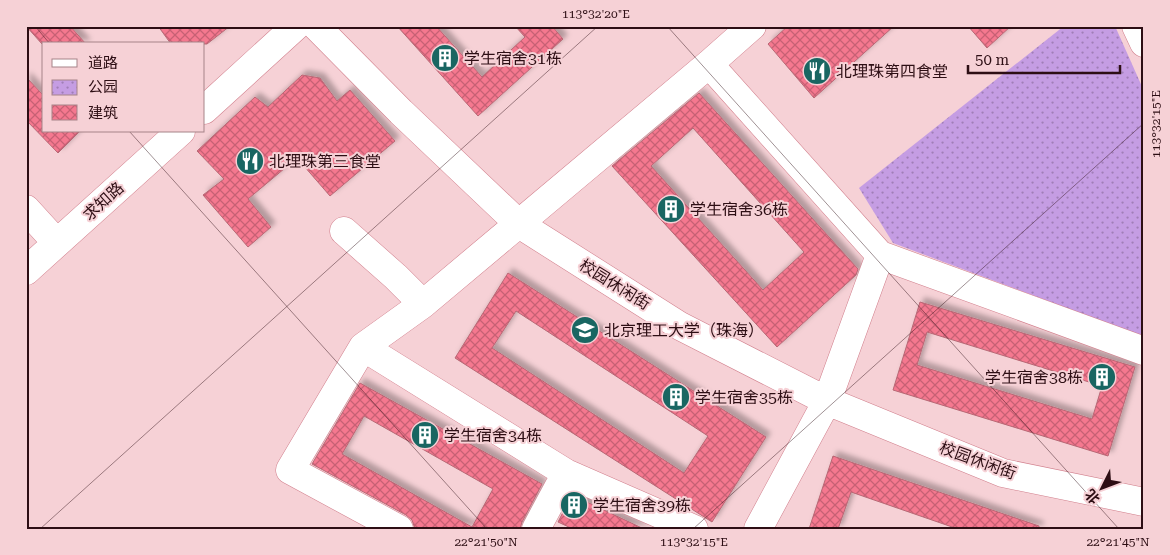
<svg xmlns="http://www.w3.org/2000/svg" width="1170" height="555" viewBox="0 0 1170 555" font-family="'Roboto Serif','Noto Sans SC',serif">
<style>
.park{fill:url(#park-dots)}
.building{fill:url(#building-cross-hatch);stroke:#b86875;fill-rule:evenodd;filter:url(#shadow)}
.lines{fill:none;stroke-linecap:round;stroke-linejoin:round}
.minor-casing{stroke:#d17f8c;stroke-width:29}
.minor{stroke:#fff;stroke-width:28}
.ticks{fill:none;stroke:#2d0e14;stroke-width:1;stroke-opacity:0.45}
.labels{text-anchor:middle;stroke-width:4;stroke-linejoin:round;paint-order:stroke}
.poi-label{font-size:16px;fill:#2d0e14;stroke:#f6d1d6;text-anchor:start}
.street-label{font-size:16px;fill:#2d0e14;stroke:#f6d1d6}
.neatline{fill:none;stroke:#2d0e14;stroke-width:2}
.ticks-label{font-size:12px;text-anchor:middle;fill:#2d0e14}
</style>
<defs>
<pattern id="park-dots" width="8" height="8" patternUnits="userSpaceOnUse" patternTransform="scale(1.25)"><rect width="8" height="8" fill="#c59de3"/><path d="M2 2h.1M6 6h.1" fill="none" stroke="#a07eb7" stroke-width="1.8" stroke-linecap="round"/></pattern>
<pattern id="building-cross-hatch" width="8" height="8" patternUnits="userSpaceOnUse" patternTransform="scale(1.25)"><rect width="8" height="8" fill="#f5788f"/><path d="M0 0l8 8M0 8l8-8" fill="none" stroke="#c76174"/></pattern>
<filter id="shadow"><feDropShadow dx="4.5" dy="-4.5" stdDeviation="2.5" flood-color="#0004"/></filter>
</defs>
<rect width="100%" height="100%" fill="#f6d1d6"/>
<path class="park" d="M 1064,26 L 1115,26 L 1144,91 L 1144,337 L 893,243 L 859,188 Z"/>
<path class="building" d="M 26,26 L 70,26 L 86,44 L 42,44 Z
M 158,26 L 230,26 L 207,44 L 171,44 Z
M 397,26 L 436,26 L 482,77 L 525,37 L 515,26 L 552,26 L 563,39 L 478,116 Z
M 788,26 L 894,26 L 814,98 L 768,44 Z
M 968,26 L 1011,26 L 987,48 Z
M 302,75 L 320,78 L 337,101 L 350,90 L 395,141 L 330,196 L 297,158 L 248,199 L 271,227 L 248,247 L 203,195 L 224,179 L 197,151 L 255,97 L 268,107 Z
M 26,77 L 44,96 L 44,131 L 80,131 L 58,153 L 26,120 Z
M 699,93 L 858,269 L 856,275 L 777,347 L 612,166 ZM 693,128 L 804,252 L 763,290 L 651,166 Z
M 508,273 L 766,437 L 712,522 L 455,358 ZM 516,311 L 708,436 L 684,473 L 492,348 Z
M 920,302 L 1135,367 L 1108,456 L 893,390 ZM 927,332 L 1102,386 L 1092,419 L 917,365 Z
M 360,383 L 542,484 L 522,522 L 520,529 L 415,529 L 412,520 L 406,515 L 312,464 ZM 364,416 L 493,489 L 472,527 L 342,454 Z
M 833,456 L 1039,526 L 1039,529 L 958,529 L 851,492 L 838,529 L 809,529 Z
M 572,495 L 644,529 L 573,529 L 558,522 Z"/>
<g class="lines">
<defs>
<path id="minor" d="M 316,26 L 401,112 L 519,224 L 680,326 L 827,401 L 1003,473 L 1144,502
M 1136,26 L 1144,43
M 709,64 L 880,255 L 1144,351
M 204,110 L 296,26
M 26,209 L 57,243
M 344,231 L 396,277 L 423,304 L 709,64 L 752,26
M 26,271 L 181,131
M 363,347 L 566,473 L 536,529
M 566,473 L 694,529
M 399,529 L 290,470 L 363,347 L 423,304
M 758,529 L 827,401 L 880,255"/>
</defs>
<use href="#minor" class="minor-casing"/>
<use href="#minor" class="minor"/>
</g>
<path class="ticks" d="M 35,26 L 50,44M 667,26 L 1119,529M 129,131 L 487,529M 40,529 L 598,26M 693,529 L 1144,123"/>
<defs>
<symbol id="building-disc" viewBox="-11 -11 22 22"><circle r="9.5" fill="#196662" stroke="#f6d1d6"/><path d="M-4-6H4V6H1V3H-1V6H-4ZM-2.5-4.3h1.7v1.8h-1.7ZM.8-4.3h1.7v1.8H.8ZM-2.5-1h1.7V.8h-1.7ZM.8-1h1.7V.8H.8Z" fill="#fff"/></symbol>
<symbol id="restaurant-disc" viewBox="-11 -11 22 22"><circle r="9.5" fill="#196662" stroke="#f6d1d6"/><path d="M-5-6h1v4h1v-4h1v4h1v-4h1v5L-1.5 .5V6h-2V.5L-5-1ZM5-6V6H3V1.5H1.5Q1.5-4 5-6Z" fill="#fff"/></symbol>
<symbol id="university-disc" viewBox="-11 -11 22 22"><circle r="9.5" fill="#196662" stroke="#f6d1d6"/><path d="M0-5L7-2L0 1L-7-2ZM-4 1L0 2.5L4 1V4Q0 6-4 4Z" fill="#fff"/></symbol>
</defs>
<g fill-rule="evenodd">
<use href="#building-disc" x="429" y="42" width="32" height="32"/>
<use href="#restaurant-disc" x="801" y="55" width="32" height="32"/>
<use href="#restaurant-disc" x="234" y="145" width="32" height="32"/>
<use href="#building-disc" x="655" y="193" width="32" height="32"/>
<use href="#university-disc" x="569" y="314" width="32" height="32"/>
<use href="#building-disc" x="1086" y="361" width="32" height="32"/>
<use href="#building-disc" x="660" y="381" width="32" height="32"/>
<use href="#building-disc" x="409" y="419" width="32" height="32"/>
<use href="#building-disc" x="558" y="489" width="32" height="32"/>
</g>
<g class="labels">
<g class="poi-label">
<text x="464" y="64">学生宿舍31栋</text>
<text x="836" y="77">北理珠第四食堂</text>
<text x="269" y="167">北理珠第三食堂</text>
<text x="690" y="215">学生宿舍36栋</text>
<text x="604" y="336">北京理工大学（珠海）</text>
<text x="1083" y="383" text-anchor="end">学生宿舍38栋</text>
<text x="695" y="403">学生宿舍35栋</text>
<text x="444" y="441">学生宿舍34栋</text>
<text x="593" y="511">学生宿舍39栋</text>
</g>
<g class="street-label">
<text transform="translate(103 201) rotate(-42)" y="6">求知路</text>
<text transform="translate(615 284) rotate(32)" y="6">校园休闲街</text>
<text transform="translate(978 460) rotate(20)" y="6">校园休闲街</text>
</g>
</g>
<rect width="1170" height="555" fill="none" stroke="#f6d1d6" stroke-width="55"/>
<rect x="42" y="42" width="162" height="90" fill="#f6d1d6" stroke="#a68388"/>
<rect x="52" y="59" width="25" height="8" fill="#ffffff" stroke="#a68388"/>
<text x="88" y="68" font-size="15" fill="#2d0e14">道路</text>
<rect x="52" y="80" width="25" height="15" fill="url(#park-dots)" stroke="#a68388"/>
<text x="88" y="92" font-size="15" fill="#2d0e14">公园</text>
<rect x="52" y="105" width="25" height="15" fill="url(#building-cross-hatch)" stroke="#a68388"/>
<text x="88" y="118" font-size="15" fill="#2d0e14">建筑</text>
<g transform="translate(1102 488) rotate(228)" stroke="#f6d1d6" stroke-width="4" paint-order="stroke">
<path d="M0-4L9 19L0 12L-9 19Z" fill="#2d0e14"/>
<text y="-8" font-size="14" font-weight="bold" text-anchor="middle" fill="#2d0e14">北</text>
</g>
<path d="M968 65v8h152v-8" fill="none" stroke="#2d0e14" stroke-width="2.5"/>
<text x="975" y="65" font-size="15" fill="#2d0e14" stroke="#f6d1d6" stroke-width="4" paint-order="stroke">50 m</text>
<rect x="28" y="28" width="1114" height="500" class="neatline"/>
<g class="ticks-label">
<text x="596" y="18">113°32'20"E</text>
<text transform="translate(1156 124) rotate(-90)" y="4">113°32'15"E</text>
<text x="486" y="546">22°21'50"N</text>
<text x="694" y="546">113°32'15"E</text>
<text x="1118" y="546">22°21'45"N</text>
</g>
</svg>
